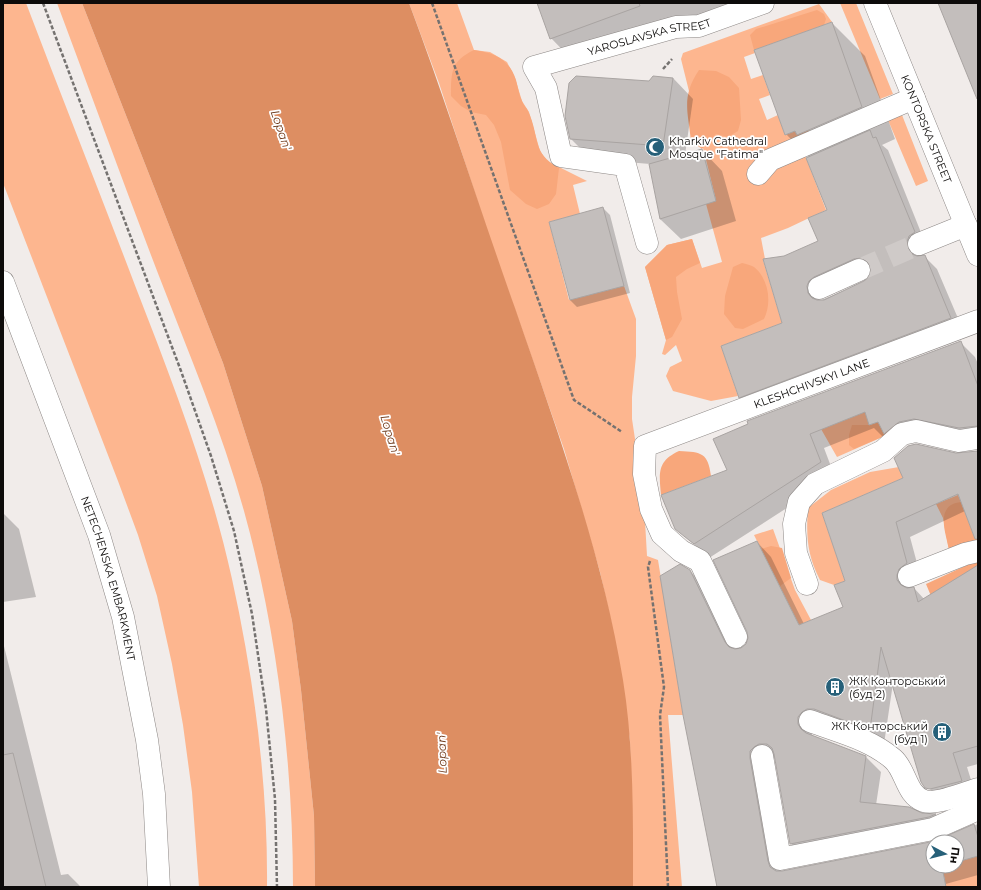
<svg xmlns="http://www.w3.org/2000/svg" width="981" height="890" viewBox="0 0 981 890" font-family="Montserrat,sans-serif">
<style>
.green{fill:#fdb68f}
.forest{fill:#f8a77b}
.water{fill:#dd8e62}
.shadow{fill:#0003;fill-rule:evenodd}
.building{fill:#c3bebc;stroke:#a9a4a2;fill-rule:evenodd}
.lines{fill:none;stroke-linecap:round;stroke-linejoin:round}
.minor-tunnel{stroke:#cfcac8;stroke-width:22;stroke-dasharray:22 11;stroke-linecap:butt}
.minor-casing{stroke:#8d8886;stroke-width:23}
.major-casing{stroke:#8d8886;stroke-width:23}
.path{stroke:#757270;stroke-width:2.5;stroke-dasharray:4 2;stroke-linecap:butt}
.minor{stroke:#fff;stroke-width:22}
.major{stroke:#fff;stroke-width:22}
.labels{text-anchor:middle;stroke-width:3.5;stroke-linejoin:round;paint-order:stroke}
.street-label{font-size:11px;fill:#0d0b0a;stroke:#fff}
.poi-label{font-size:11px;fill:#0d0b0a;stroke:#fff;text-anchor:start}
.water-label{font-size:12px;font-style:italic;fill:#6e3a1b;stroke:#fff}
</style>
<rect width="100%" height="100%" fill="#f1ecea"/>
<path class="green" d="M 3,3 L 26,3 C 62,98 100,193 136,288 C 173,383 210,479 232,579 C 254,679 268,784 267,887 L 199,887 L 192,792 L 183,725 L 172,664 L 157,596 L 138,535 L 118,481 L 3,183 Z
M 57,3 L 82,3 L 223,363 L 262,486 L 292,621 L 301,690 L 314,816 L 315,887 L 293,887 C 293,764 277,630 244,511 C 222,431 189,354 159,276 C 124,185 91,94 57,3 Z
M 409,3 L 457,3 L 474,50 L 490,52 L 507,62 L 515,78 L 522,101 L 529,112 L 540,151 L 547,161 L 587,181 L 573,185 L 580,214 L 549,222 L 569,300 L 624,286 L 636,319 L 636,356 L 632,397 L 632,419 L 635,439 L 635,470 L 645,521 L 647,556 L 658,560 L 683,715 L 668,715 L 682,887 L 633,887 L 630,740 L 611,621 L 600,572 L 564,449 L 490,239 L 439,83 Z
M 840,3 L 856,3 L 893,94 L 880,99 Z
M 819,4 L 832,22 L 754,50 L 755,53 L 744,57 L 751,79 L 763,75 L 770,95 L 759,99 L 767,120 L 778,115 L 785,135 L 806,127 L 814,137 L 805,155 L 826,210 L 788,228 L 761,238 L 765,259 L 763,260 L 782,323 L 721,346 L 738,396 L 711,401 L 673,391 L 666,376 L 670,367 L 682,361 L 676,345 L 665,355 L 662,354 L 666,340 L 645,267 L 667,245 L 692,239 L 702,268 L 722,262 L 706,204 L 716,200 L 681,59 L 683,53 Z
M 902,115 L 928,181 L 916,186 L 888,120 Z
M 865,412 L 870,425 L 886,419 L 905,427 L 837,457 L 821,429 Z
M 899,467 L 903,478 L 822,513 L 845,581 L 834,585 L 820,580 C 807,555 806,536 808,508 L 831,490 L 870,472 Z
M 958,495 L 975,537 L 949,550 L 943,518 L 936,504 Z
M 773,529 L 795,590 L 811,620 L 799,625 L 754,535 Z
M 978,856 L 978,887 L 946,887 L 942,866 L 957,866 L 957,862 Z"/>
<path class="forest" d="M 817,10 L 824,14 L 826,19 L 824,25 L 754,50 L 750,35 L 756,29 Z
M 474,50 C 495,53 509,59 516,80 C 518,87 519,95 522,101 C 523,105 527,108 528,111 C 540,136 531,153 559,168 L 556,194 L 549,204 L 537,209 L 526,204 L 510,190 L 501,142 L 494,125 L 486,115 L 471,112 L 461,106 L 451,96 C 451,72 451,61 474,50 Z
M 699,70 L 716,71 L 729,77 L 739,88 L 741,120 L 738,131 L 728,137 L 716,134 L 702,149 L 691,141 C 688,111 681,97 699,70 Z
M 692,239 L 700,263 L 687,269 L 676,277 L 677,292 L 682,319 L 672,337 L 666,340 L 645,267 L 667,245 Z
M 742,263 C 746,264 751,265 754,267 C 769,279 772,303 764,319 L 743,329 L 735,328 L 724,314 L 725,296 L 733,267 Z
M 886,419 L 895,422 L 896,431 L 854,449 L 849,445 L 849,435 L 852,425 L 870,425 Z
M 679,451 C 702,452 708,453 711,476 L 661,495 C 659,473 657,461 679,451 Z
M 961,502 L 974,537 L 978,537 L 978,547 L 949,550 C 946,533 934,505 961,502 Z
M 771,546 L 782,548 L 791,578 L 780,586 L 761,549 Z
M 978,560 L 978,565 L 936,608 L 926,584 Z"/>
<path class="water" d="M 82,3 L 409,3 C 447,104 479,207 515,308 C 557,430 602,552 623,680 C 634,748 633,818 633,887 L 315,887 L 314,816 L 301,690 L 292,621 L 262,486 L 223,363 Z"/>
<path class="shadow" d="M 538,3 L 745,3 L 576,64 L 551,38 Z
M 832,23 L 865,56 L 895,139 L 882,145 L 888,150 L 926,245 L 919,255 L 919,257 L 924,256 L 937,269 L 963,330 L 752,409 L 739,397 L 783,324 L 784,257 L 819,242 L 828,211 L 809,158 L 786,134 ZM 872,270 L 870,278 L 865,282 L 819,301 L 821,293 L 866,271 Z
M 673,78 L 693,99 L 685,155 L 702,150 L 722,171 L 736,221 L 681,239 L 660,219 L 650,164 L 591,159 L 571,139 L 649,82 Z
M 603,208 L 610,215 L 630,293 L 577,307 L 570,300 Z
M 960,342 L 975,357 L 978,364 L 978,442 L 885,439 L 874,428 L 824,448 L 835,477 L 709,558 L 676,528 L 728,471 Z
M 978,451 L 978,541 L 965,511 L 910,537 L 921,578 L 913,583 L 911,589 L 914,588 L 925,600 L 978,567 L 978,764 L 967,767 L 976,796 L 943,803 L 929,788 L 893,683 L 884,744 L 812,732 L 812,736 L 866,757 L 881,772 L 876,805 L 922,814 L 936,815 L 950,829 L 806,858 L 791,844 L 776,758 L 768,761 L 764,773 L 781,872 L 933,843 L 933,866 L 957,866 L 957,842 L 936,842 L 978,824 L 978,875 L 935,887 L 717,887 L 690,571 L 705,586 L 735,650 L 741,649 L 747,645 L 749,639 L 757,542 L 771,557 L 804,624 L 844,608 L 846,581 L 824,513 L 961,454 Z
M 3,513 L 19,529 L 36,597 L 3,602 Z
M 3,642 L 61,875 L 68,874 L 81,887 L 3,887 Z"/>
<path class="building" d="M 537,3 L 639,3 L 640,6 L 550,39 Z
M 938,3 L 978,3 L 978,99 L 977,99 Z
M 832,22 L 862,107 L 797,135 L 795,131 L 785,135 L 754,50 Z
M 576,76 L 649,81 L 653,76 L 673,78 L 663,146 L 570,139 L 565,116 L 569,83 Z
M 870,130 L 873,138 L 876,137 L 915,232 L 909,236 L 907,242 L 908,249 L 912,254 L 917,256 L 925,255 L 951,318 L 739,398 L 721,346 L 782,323 L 763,259 L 784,256 L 818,241 L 808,218 L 827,210 L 806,158 ZM 861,258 L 867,260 L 871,265 L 871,272 L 869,277 L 864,281 L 824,300 L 817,300 L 812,298 L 808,293 L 807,286 L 809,281 L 814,277 L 854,259 Z
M 702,149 L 716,201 L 660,219 L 649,164 Z
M 603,207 L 624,286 L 570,300 L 549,222 Z
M 961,341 L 978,386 L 978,426 L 959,428 L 914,419 L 899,422 L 884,434 L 878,422 L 869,425 L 865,412 L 810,434 L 821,462 L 694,544 L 675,529 L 661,495 L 727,470 L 713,439 L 748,424 L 747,421 Z
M 916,444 L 956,453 L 978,451 L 978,539 L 975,539 L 958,494 L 896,522 L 907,563 L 899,569 L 897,575 L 897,580 L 901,585 L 907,588 L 914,587 L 918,602 L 978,565 L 978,746 L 953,753 L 962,781 L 930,789 L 925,788 L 921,782 L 881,647 L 870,730 L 814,709 L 807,709 L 802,712 L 798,717 L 798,724 L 801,729 L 806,733 L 866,756 L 860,802 L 909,807 L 922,813 L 936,814 L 929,817 L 790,844 L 774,754 L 772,748 L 767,744 L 759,744 L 754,747 L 750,751 L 750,758 L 768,861 L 770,867 L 776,871 L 782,871 L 935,841 L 974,824 L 978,837 L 978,856 L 957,862 L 957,842 L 933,842 L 933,866 L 944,866 L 942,867 L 946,887 L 717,887 L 683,715 L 660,576 L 680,564 L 690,570 L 725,642 L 729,647 L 735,649 L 741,648 L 746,644 L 748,638 L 747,632 L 713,560 L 757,541 L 799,625 L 843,607 L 834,585 L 845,581 L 822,513 L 903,478 L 894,458 L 908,446 Z
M 13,753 L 46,887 L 3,887 L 3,755 Z"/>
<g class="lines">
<path class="minor-tunnel" d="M 859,270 L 919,244"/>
<defs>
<g id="minor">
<path id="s1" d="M 875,3 L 978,255"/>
<path d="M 758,174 L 770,160 L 914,98"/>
<path id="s2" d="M 647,243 L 625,165 L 561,156 L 546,88 L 534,67 L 676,27 L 699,26 L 763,3"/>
<path d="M 919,244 L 966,225"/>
<path d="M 819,288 L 859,270"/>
<path d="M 909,576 L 965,554 L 978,551"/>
<path d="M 807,584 L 796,553 L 794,524 L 799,502 L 815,484 L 883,451 L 902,434 L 916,431 L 959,441 L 978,438"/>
<path id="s3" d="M 736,637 L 700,561 L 681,551 L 662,534 L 651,509 L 644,474 L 645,446 L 978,321"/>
<path d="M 810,721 C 839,732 870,739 893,759 C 906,770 906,795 924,801 C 936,805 965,793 978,789"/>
<path d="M 762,756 L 780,859 L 933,829 L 978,809"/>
</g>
<g id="major">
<path id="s4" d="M 3,282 L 99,535 L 123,617 L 147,740 L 154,794 L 159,887"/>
</g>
</defs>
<use href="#minor" class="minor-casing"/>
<use href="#major" class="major-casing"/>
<path class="path" d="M 43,3 L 181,371 L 211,456 L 234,531 L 252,614 L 266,709 L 275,799 L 277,887
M 432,3 L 574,400 L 622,432
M 663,69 L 672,59
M 650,561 L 648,567 L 664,687 L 660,715 L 668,887"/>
<use href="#minor" class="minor"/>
<use href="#major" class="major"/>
</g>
<defs>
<symbol id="mosque-disc" viewBox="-11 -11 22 22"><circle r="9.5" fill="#266079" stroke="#fff"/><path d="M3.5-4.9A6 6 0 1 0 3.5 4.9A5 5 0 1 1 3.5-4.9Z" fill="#fff"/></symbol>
<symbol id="building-disc" viewBox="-11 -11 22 22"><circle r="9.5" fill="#266079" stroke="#fff"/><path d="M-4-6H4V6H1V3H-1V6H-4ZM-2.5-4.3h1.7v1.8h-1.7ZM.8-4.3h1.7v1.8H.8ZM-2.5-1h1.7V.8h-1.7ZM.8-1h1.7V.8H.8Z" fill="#fff"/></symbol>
</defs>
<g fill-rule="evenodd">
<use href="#mosque-disc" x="644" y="136" width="22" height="22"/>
<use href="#building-disc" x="824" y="676" width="22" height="22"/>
<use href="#building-disc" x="931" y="721" width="22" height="22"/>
</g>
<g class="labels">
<g class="street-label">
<text dy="4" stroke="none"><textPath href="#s2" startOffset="359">YAROSLAVSKA STREET</textPath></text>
<text dy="4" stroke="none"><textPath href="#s1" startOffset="136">KONTORSKA STREET</textPath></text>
<text dy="4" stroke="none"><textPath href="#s3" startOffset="400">KLESHCHIVSKYI LANE</textPath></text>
<text dy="4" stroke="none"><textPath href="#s4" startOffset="315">NETECHENSKA EMBARKMENT</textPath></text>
</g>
<g class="poi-label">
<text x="669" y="145">Kharkiv Cathedral<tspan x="669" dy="13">Mosque "Fatima"</tspan></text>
<text x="849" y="685">ЖК Конторський<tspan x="849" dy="13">(буд 2)</tspan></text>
<text x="928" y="730" text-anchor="end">ЖК Конторський<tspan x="928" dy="13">(буд 1)</tspan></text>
</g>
<g class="water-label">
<text transform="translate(281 130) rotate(71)" y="4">Lopan'</text>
<text transform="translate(390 435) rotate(73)" y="4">Lopan'</text>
<text transform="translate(442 753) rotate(-92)" y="4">Lopan'</text>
</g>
</g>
<rect width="981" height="890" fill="none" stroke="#0d0b0a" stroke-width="8"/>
<g transform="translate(945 854) rotate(97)"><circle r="19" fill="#ffffff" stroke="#9e9d9d"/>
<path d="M0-3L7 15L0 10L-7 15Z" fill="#266079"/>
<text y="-6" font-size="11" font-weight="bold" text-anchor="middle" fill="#0d0b0a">Пн</text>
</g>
</svg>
